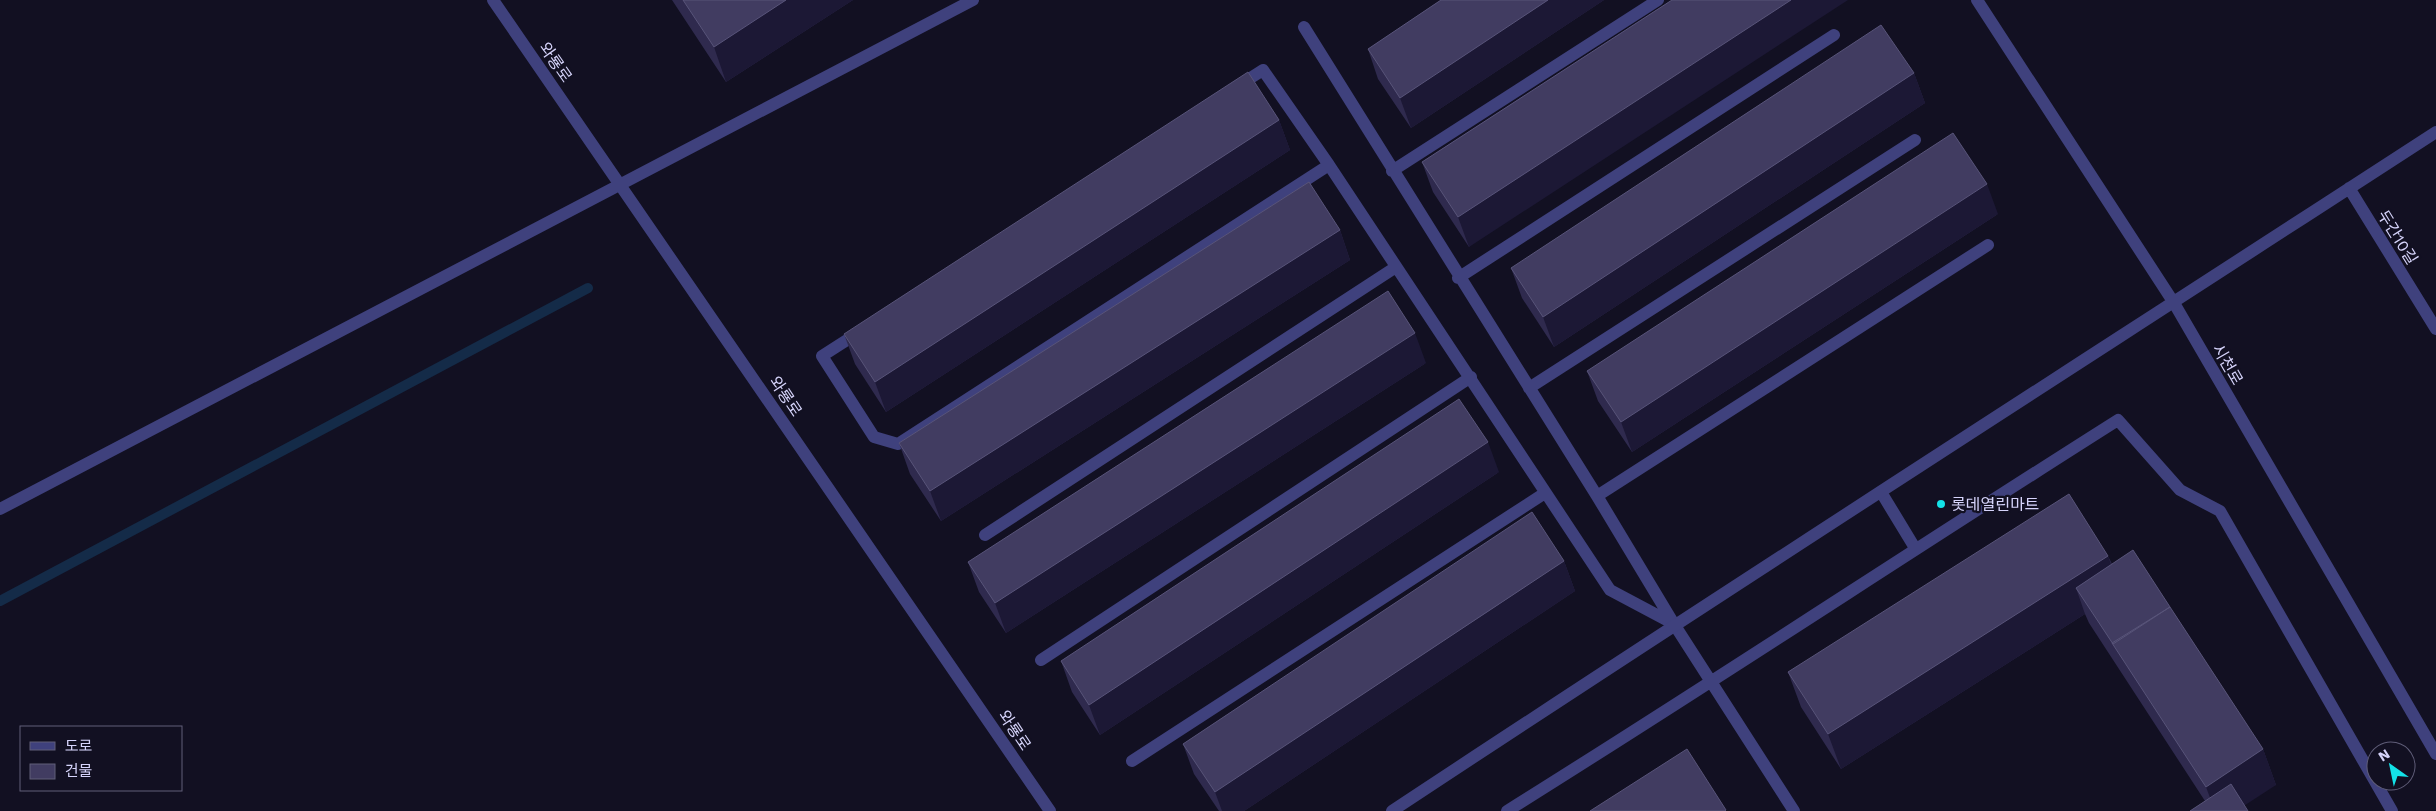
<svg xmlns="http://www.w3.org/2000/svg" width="2436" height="811" viewBox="0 0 2436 811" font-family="'Work Sans','Noto Sans KR',sans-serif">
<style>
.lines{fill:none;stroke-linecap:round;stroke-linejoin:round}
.stream{stroke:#142b48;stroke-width:10}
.lane{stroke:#3f417d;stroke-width:12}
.street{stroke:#3f417d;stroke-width:12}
.wall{fill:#2f2a4e}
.shaded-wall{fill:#1c1835}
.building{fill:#413c61;stroke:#585479}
.poi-dot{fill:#13e2e8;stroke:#121022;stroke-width:2}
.labels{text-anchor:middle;stroke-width:4.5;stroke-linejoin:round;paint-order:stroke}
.street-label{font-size:16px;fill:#d6d4fb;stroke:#121022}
.poi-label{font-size:16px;fill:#d6d4fb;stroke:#121022;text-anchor:start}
</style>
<rect width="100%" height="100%" fill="#121022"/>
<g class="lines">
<path class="stream" d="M 0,601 L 588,288"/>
<path class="lane" d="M 1304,27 L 1597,496 L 1674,624 L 1794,811
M 1238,86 L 1263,70 L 1329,165 L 1610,590 L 1674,624
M 1392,171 L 1658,0
M 1458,278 L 1834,35
M 861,331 L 822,356 L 874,437 L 898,444 L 1329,165
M 1529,388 L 1915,140
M 1881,492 L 1915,548
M 1597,496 L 1988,245
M 985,535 L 1396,267
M 1041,660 L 1471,377
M 1132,761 L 1545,493
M 1507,811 C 1712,683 1914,549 2118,420 L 2180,490 L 2220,511 L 2392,811"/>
<path class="street" d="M 493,0 L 1050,811
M 1977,0 L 2174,303 L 2436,754
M 2349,188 L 2436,329
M 0,509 L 973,0
M 1392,811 C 1738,582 2088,358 2436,132"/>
</g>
<path class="wall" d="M 672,0 L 853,0 L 726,82 Z
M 1441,0 L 1604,0 L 1411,128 L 1378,79 L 1368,49 Z
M 1672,0 L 1469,247 L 1433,192 L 1422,162 Z
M 1914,73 L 1925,103 L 1554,347 L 1522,298 L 1511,268 Z
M 1279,120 L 1290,150 L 886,412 L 855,364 L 844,334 Z
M 1998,214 L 1632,452 L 1598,401 L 1587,371 Z
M 1340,230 L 1350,260 L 941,521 L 910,474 L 899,443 Z
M 1426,363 L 1006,633 L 979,592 L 968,562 Z
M 1499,472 L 1100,735 L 1072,692 L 1061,661 Z
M 2108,556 L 2112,564 L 2263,749 L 2276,785 L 2205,801 L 2089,623 L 2085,614 L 1841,769 L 1801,707 L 1788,672 Z
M 1564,561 L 1575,591 L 1244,811 L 1219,811 L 1194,774 L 1183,744 Z"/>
<path class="shaded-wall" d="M 786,0 L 853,0 L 726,82 L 714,47 Z
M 1548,0 L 1604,0 L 1411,128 L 1400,98 Z
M 1791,0 L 1848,0 L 1469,247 L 1458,217 Z
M 1914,73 L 1925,103 L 1554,347 L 1543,317 Z
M 1279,120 L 1290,150 L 886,412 L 875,382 Z
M 1987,184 L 1998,214 L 1632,452 L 1621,422 Z
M 1340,230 L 1350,260 L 941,521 L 930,491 Z
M 1415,333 L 1426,363 L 1006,633 L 995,603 Z
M 1488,442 L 1499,472 L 1100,735 L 1089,705 Z
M 2108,556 L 2121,591 L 2076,588 L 2085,614 L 1841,769 L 1828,734 Z
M 1564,561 L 1575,591 L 1244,811 L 1222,811 L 1215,792 Z
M 2263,749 L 2276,785 L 2236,811 L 2215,811 L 2206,787 Z"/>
<path class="building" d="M 683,0 L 786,0 L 714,47 Z
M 1441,0 L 1548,0 L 1400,98 L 1368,49 Z
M 1672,0 L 1791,0 L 1458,217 L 1422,162 Z
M 1881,25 L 1914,73 L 1543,317 L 1511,268 Z
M 1248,72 L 1279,120 L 875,382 L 844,334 Z
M 1953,133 L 1987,184 L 1621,422 L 1587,371 Z
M 1309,182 L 1340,230 L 930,491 L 899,443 Z
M 1388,291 L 1415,333 L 995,603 L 968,562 Z
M 1459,399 L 1488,442 L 1089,705 L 1061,661 Z
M 2069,494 L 2108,556 L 1828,734 L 1788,672 Z
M 1532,512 L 1564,561 L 1215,792 L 1183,744 Z
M 2133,550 L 2170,607 L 2113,644 L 2076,588 Z
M 2170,607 L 2263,749 L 2206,787 L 2112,643 Z
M 1687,749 L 1726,810 L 1725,811 L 1590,811 Z
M 2231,784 L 2248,811 L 2190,811 Z"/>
<circle class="poi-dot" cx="1941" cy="504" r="5"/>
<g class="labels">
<g class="street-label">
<text transform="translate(556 62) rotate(55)" y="6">와룡로</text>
<text transform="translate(2398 237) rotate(58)" y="6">두간10길</text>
<text transform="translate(2228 364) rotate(60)" y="6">시천로</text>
<text transform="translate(786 396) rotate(56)" y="6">와룡로</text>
<text transform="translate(1015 730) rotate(56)" y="6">와룡로</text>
</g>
<g class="poi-label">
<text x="1951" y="510">롯데열린마트</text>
</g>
</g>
<rect x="20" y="726" width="162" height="65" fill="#121022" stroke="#605e79"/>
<rect x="30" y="742" width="25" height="8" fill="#3f417d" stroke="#605e79"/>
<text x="65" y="751" font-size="15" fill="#d6d4fb">도로</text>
<rect x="30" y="764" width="25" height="15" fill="#413c61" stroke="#605e79"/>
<text x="65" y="776" font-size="15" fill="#d6d4fb">건물</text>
<g transform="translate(2391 766) rotate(327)"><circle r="24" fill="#121022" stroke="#605e79"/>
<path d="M0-4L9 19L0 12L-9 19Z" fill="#13e2e8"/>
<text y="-8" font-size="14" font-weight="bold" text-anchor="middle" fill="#d6d4fb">N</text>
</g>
</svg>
